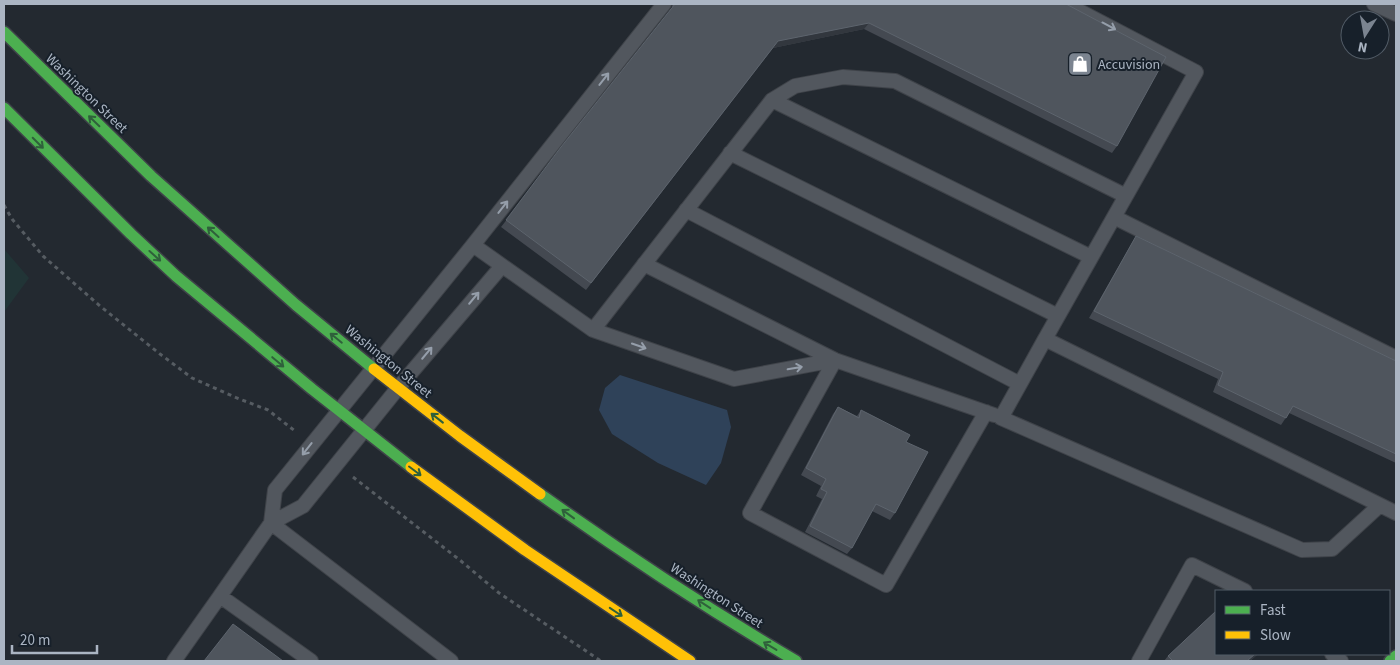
<svg xmlns="http://www.w3.org/2000/svg" width="1400" height="665" viewBox="0 0 1400 665" font-family="'Source Sans 3',sans-serif">
<style>
.green{fill:#213436}
.water{fill:#2f4259}
.lines{fill:none;stroke-linecap:round;stroke-linejoin:round}
.lane-casing{stroke:#3f4349;stroke-width:16}
.fast-casing{stroke:#3f4349;stroke-width:14}
.slow-casing{stroke:#3f4349;stroke-width:14}
.path{stroke:#565c62;stroke-width:3;stroke-dasharray:4 4;stroke-linecap:butt}
.lane{stroke:#52575e;stroke-width:14}
.fast{stroke:#4caf50;stroke-width:11}
.slow{stroke:#ffc107;stroke-width:11}
.wall{fill:#444951}
.shaded-wall{fill:#32373e}
.building{fill:#4f555d;stroke:#5d646d}
.oneway{stroke:#959eaa}
.oneway2{stroke:#2f603b}
.labels{text-anchor:middle;stroke-width:4;stroke-linejoin:round;paint-order:stroke}
.poi-label{font-size:14px;fill:#abb5c3;stroke:#17202a;text-anchor:start}
.street-label{font-size:14px;fill:#abb5c3;stroke:#17202a}
</style>
<rect width="100%" height="100%" fill="#232930"/>
<path class="green" d="M 4,249 L 29,278 L 4,312 Z"/>
<path class="water" d="M 620,375 L 727,410 L 731,427 L 721,463 L 706,485 L 658,463 L 612,434 L 599,410 L 605,388 Z"/>
<g class="lines">
<defs>
<path id="lane" d="M 1374,4 L 1396,14
M 772,100 L 1091,257
M 730,153 L 1058,316
M 686,210 L 1020,384
M 1114,217 L 1396,358
M 473,245 L 593,330 L 734,379 L 835,360
M 644,264 L 835,360 L 994,415
M 593,330 L 772,100 L 795,86 L 843,77 L 895,81 L 1126,196
M 1045,339 L 1196,72 L 1066,4
M 835,360 L 750,513 L 886,585 L 986,412
M 1380,505 L 1332,549 L 1302,550 L 1001,418 L 1045,339 L 1396,513
M 271,523 L 275,490 L 473,245 L 664,4
M 271,523 L 451,661
M 220,596 L 271,523 L 303,506 L 398,388 L 502,266
M 1332,654 L 1341,661
M 174,661 L 220,596 L 311,661
M 1139,661 L 1192,565 L 1245,591"/>
<path id="fast" d="M 4,32 L 151,176 L 296,305 L 374,369
M 4,108 L 131,234 L 176,276 L 312,389 L 411,467
M 540,494 C 623,553 708,609 796,661
M 1390,661 L 1396,656"/>
<path id="slow" d="M 374,369 L 460,436 L 540,494
M 411,467 L 525,550 L 690,661"/>
</defs>
<use href="#lane" class="lane-casing"/>
<use href="#fast" class="fast-casing"/>
<use href="#slow" class="slow-casing"/>
<path class="path" d="M 4,205 L 12,219 L 43,256 L 100,306 L 160,354 L 192,378 L 237,398 L 268,410 L 295,431
M 353,477 L 461,561 L 499,593 L 601,661"/>
<use href="#lane" class="lane"/>
<use href="#fast" class="fast"/>
<use href="#slow" class="slow"/>
</g>
<path class="wall" d="M 672,4 L 1066,4 L 1117,146 L 1112,153 L 864,29 L 773,48 L 586,290 L 501,227 L 672,8 Z
M 1136,236 L 1396,361 L 1396,463 L 1289,413 L 1281,425 L 1213,392 L 1218,379 L 1089,318 L 1132,243 Z
M 838,407 L 857,416 L 861,410 L 906,442 L 895,513 L 890,520 L 872,511 L 852,548 L 847,554 L 805,532 L 822,499 L 816,496 L 821,486 L 801,475 L 833,414 Z
M 1216,654 L 1258,654 L 1250,661 L 1164,661 L 1168,656 Z"/>
<path class="shaded-wall" d="M 869,23 L 864,29 L 773,48 L 586,290 L 778,41 Z
M 1255,654 L 1258,654 L 1250,661 L 1247,661 Z"/>
<path class="building" d="M 675,4 L 1066,4 L 1166,57 L 1117,146 L 869,23 L 778,41 L 591,283 L 506,220 L 561,147 Z
M 1136,236 L 1396,361 L 1396,454 L 1293,406 L 1286,418 L 1218,385 L 1223,372 L 1094,311 Z
M 838,407 L 859,418 L 861,410 L 910,435 L 906,442 L 928,452 L 895,513 L 876,504 L 852,548 L 810,526 L 827,492 L 821,489 L 826,479 L 806,468 Z
M 1216,611 L 1216,654 L 1255,654 L 1247,661 L 1173,661 L 1168,656 Z
M 233,624 L 283,661 L 204,661 Z"/>
<defs><path id="oneway-shaft" d="M-6 0H5M1.5-3L5.5 0L1.5 3" fill="none" stroke-width="1.6" stroke-linecap="round" stroke-linejoin="round" transform="scale(1.25)"/></defs>
<g class="oneway">
<use href="#oneway-shaft" transform="translate(1109 26) rotate(28)"/>
<use href="#oneway-shaft" transform="translate(604 79) rotate(-52)"/>
<use href="#oneway-shaft" transform="translate(503 207) rotate(-52)"/>
<use href="#oneway-shaft" transform="translate(474 298) rotate(-50)"/>
<use href="#oneway-shaft" transform="translate(639 346) rotate(19)"/>
<use href="#oneway-shaft" transform="translate(427 353) rotate(-50)"/>
<use href="#oneway-shaft" transform="translate(795 368) rotate(-10)"/>
<use href="#oneway-shaft" transform="translate(307 449) rotate(128)"/>
</g>
<g class="oneway2">
<use href="#oneway-shaft" transform="translate(94 121) rotate(-136)"/>
<use href="#oneway-shaft" transform="translate(38 143) rotate(45)"/>
<use href="#oneway-shaft" transform="translate(213 232) rotate(-138)"/>
<use href="#oneway-shaft" transform="translate(155 256) rotate(42)"/>
<use href="#oneway-shaft" transform="translate(336 338) rotate(-141)"/>
<use href="#oneway-shaft" transform="translate(278 362) rotate(40)"/>
<use href="#oneway-shaft" transform="translate(437 418) rotate(-142)"/>
<use href="#oneway-shaft" transform="translate(415 471) rotate(37)"/>
<use href="#oneway-shaft" transform="translate(568 514) rotate(-144)"/>
<use href="#oneway-shaft" transform="translate(704 604) rotate(-147)"/>
<use href="#oneway-shaft" transform="translate(616 612) rotate(34)"/>
<use href="#oneway-shaft" transform="translate(770 646) rotate(-149)"/>
</g>
<defs>
<symbol id="shop-square" viewBox="-11 -11 22 22"><rect x="-9" y="-9" width="18" height="18" rx="4" fill="#7b8490" stroke="#17202a"/><path d="M-5-2.5h2.3a2.7 3.5 0 0 1 5.4 0H5L5.5 6h-11ZM-1.5-2.5h3a1.5 2.3 0 0 0-3 0Z" fill="#fff"/></symbol>
</defs>
<g fill-rule="evenodd">
<use href="#shop-square" x="1066" y="50" width="28" height="28"/>
</g>
<g class="labels">
<g class="poi-label">
<text x="1098" y="69">Accuvision</text>
</g>
<g class="street-label">
<text transform="translate(87 93) rotate(44)" y="5">Washington Street</text>
<text transform="translate(389 361) rotate(39)" y="5">Washington Street</text>
<text transform="translate(717 595) rotate(33)" y="5">Washington Street</text>
</g>
</g>
<rect width="1400" height="665" fill="none" stroke="#abb5c3" stroke-width="10"/>
<rect x="1215" y="590" width="175" height="65" fill="#17202a" stroke="#525c67"/>
<rect x="1225" y="606" width="25" height="8" fill="#4caf50" stroke="#525c67"/>
<text x="1260" y="615" font-size="15" fill="#abb5c3">Fast</text>
<rect x="1225" y="631" width="25" height="8" fill="#ffc107" stroke="#525c67"/>
<text x="1260" y="640" font-size="15" fill="#abb5c3">Slow</text>
<g transform="translate(1365 35) rotate(191)"><circle r="24" fill="#17202a" stroke="#525c67"/>
<path d="M0-4L9 19L0 12L-9 19Z" fill="#7b8490"/>
<text y="-8" font-size="14" font-weight="bold" text-anchor="middle" fill="#abb5c3">N</text>
</g>
<path d="M12 645v8h85v-8" fill="none" stroke="#abb5c3" stroke-width="2.5"/>
<text x="20" y="645" font-size="15" fill="#abb5c3" stroke="#17202a" stroke-width="4" paint-order="stroke">20 m</text>
</svg>
